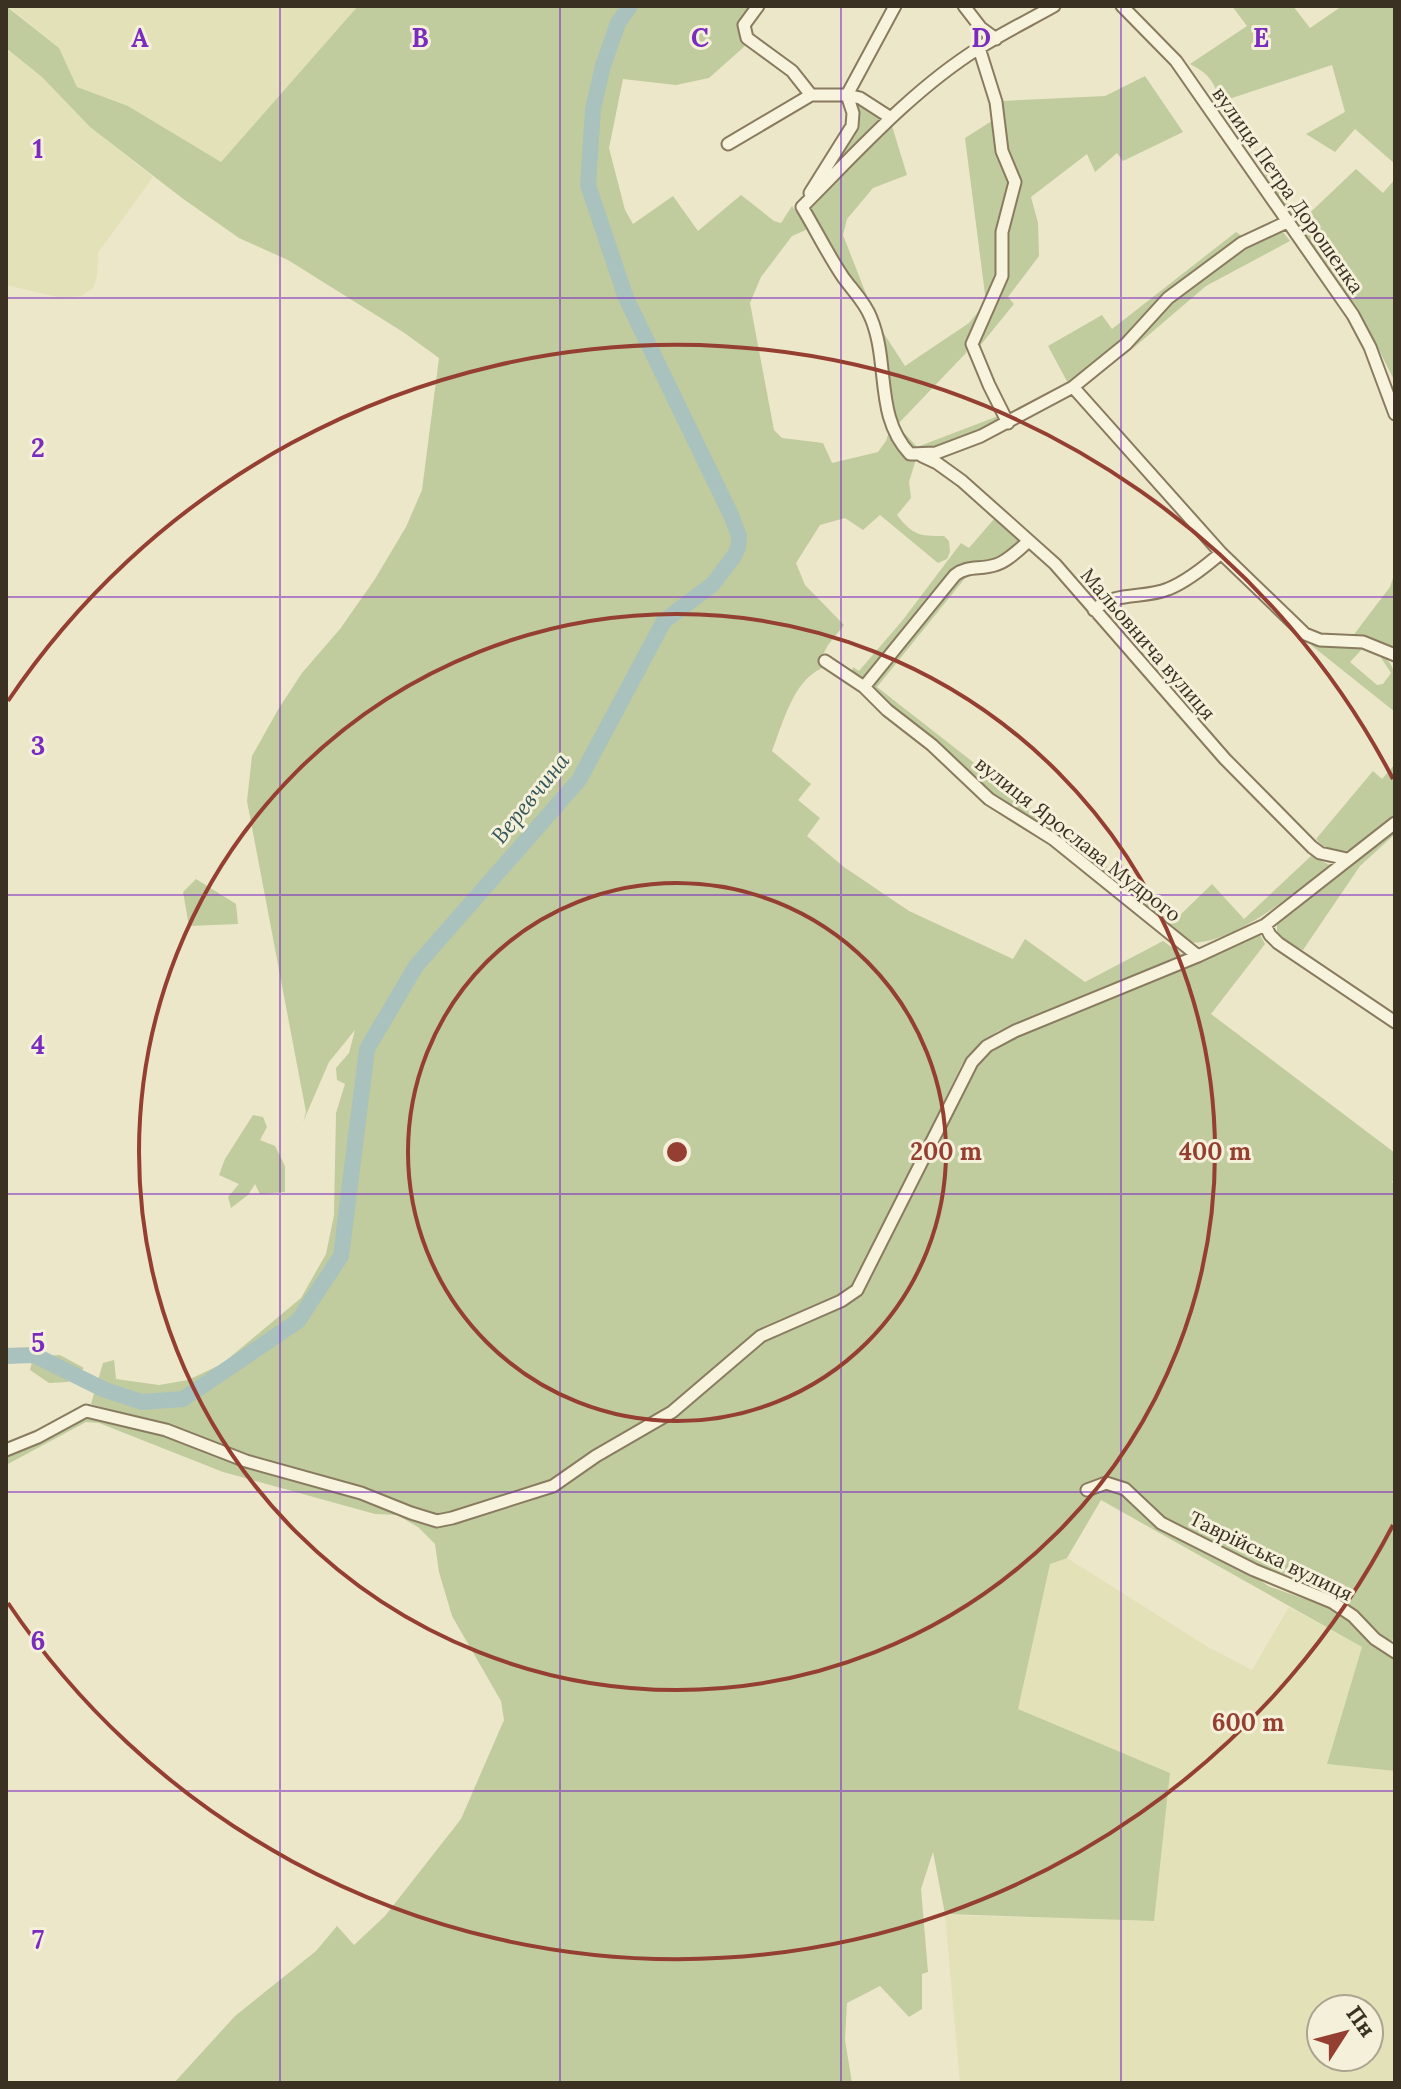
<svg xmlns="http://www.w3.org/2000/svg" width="1401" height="2089" viewBox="0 0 1401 2089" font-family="Lora,serif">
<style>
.farmland{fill:#e2e1b8;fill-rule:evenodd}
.green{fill:#c0cb9e}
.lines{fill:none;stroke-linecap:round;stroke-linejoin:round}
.river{stroke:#aac2be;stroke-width:16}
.minor-casing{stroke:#897b5f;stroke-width:15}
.minor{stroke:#f8f3dd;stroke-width:11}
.grid{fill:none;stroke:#7b2cbf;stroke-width:2;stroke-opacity:0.55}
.ring{fill:none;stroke:#953f32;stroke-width:4}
.labels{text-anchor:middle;stroke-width:6;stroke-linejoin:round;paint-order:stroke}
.street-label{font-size:20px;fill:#3a3122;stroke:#f5f0d9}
.water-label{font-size:22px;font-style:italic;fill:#325659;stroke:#f5f0d9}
.grid-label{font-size:26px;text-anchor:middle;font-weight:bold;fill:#7b2cbf;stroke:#f5f0d9;stroke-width:6;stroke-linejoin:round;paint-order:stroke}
.centre{fill:#953f32;stroke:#f5f0d9;stroke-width:4}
.ring-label{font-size:24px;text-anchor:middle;font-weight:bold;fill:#953f32;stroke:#f5f0d9;stroke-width:6;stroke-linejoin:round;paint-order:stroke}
</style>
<rect width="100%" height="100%" fill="#ede7ca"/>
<path class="farmland" d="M 8,6 L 358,6 L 221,162 L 128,106 L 77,87 L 59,48 Z
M 6,48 L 42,77 L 90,127 L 153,177 L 98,253 L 97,277 L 93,288 L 81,296 L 61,298 L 6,285 Z
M 1067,1558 L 1208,1647 L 1252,1670 L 1289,1607 L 1362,1647 L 1327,1764 L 1395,1771 L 1395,2083 L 960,2083 L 945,1915 L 1153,1921 L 1170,1773 L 1017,1709 L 1050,1563 ZM 1321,2009 L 1369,2009 L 1369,2057 L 1321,2057 Z"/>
<path class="green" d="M 6,6 L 59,48 L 77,87 L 128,106 L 221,162 L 358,6 L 749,6 L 741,24 L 745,46 L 709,78 L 676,85 L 623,79 L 609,148 L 625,210 L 633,224 L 673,196 L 698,231 L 741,195 L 774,221 L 781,223 L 792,206 L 808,229 L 792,236 L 761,277 L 750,303 L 774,430 L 782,438 L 823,443 L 832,463 L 878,452 L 886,441 L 890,429 L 916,459 L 909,482 L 911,498 L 897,515 C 913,535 918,536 944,536 L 949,541 L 950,552 L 947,559 L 938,563 L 880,515 L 863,530 L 845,518 L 820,525 L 796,563 L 805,585 L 844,625 L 828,645 L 818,664 L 822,668 C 793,681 783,723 772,751 L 811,784 L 798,800 L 820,818 L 807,836 L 844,867 L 909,911 L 1013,959 L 1025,939 L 1085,982 L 1163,941 L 1187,958 L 998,1031 L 980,1044 L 962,1064 L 853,1288 L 842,1297 L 756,1335 L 675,1406 L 547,1484 L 439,1518 L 308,1471 L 256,1458 L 157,1422 L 91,1404 L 103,1363 L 114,1360 L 116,1379 L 159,1385 L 188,1380 L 222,1364 L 301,1298 L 326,1254 L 334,1215 L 336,1113 L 345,1084 L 337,1080 L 336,1068 L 349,1053 L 355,1030 L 329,1062 L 303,1122 L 306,1112 L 247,801 L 252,756 L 279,708 L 302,673 L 340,629 L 375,579 L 406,527 L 422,490 L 439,358 L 403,332 L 288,260 L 239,238 L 182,198 L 90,127 L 42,77 L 6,48 Z
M 1232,6 L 1293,6 L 1310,28 L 1342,6 L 1395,6 L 1395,164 L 1355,129 L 1335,152 L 1306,134 L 1345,112 L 1332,65 L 1220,102 C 1215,82 1208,73 1190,64 L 1247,26 Z
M 1145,76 L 1183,132 L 1123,161 L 1117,153 L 1095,172 L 1087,154 L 1031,197 L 1038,223 L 1039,256 L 1008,297 L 1014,304 L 979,347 L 978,343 L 1006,278 L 1006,227 L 1018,186 L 1005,145 L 1003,101 L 1105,96 Z
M 851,97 L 889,118 L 810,197 L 853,129 Z
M 995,119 L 1012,181 L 999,275 L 970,336 L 966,353 L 897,425 L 917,447 L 1001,415 L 1003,420 L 998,425 C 977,434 938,455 915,451 C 890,446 881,347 877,323 L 905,366 L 969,323 L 986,302 L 965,138 Z
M 892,126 L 907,175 L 873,188 L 847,219 L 843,235 L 870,304 L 845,274 L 804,209 Z
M 1259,149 L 1270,162 L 1297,225 L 1356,169 L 1383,193 L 1395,179 L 1395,382 L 1370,332 L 1297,225 L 1251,153 Z
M 1236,232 L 1243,237 L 1069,385 L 1048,346 L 1102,315 L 1112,329 Z
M 1283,232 L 1290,241 L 1206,286 L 1124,356 L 1171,303 L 1243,247 Z
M 994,519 L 1021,542 C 1015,548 1008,556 1000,559 C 985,565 969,561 955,570 L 868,677 L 862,679 L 851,675 L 853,667 L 859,671 L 902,621 L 961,543 L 969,548 Z
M 970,572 L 877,687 L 1175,920 L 1212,884 L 1244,919 L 1311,856 L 1330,865 C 1298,891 1229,948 1187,942 L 992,797 L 872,689 L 873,682 L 961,575 Z
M 1395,572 L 1395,646 L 1394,651 L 1375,640 L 1352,637 L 1390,587 Z
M 1311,645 L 1365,646 L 1350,662 L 1377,685 L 1383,684 L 1391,673 L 1376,650 C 1401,667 1395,682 1395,712 Z
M 1395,764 L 1395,817 L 1351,849 C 1336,855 1327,851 1316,839 L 1373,771 L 1382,779 Z
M 1395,829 L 1395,834 L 1360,866 L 1303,950 L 1282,941 L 1277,936 L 1277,922 Z
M 196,879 L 236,904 L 238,924 L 189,926 L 183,892 Z
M 1258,931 L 1265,944 L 1211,1014 L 1395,1153 L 1395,1177 L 1392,1182 L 1395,1184 L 1395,1636 L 1389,1645 L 1354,1614 L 1162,1521 L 1129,1490 L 1106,1485 L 1124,1491 L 1163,1526 L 1234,1568 L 1250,1573 L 1268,1586 L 1336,1610 L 1395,1658 L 1395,1771 L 1327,1764 L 1362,1647 L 1101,1500 L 1067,1558 L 1050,1564 L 1018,1709 L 1170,1773 L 1154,1921 L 945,1914 L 933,1852 L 921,1889 L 928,1972 L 922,1974 L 922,2009 L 909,2017 L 880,1986 L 847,2003 L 845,2040 L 852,2083 L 174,2083 L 235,2016 L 316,1951 L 337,1926 L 354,1945 L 385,1916 L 461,1819 L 504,1720 L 501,1701 L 452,1616 L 439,1572 L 435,1544 L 418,1527 L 397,1515 L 375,1514 L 223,1472 L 99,1423 L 86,1422 L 6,1465 L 6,1458 L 83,1419 L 100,1418 L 164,1435 L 249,1467 L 436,1523 L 549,1492 L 694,1397 L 780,1330 L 845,1301 L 973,1066 L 990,1047 Z
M 253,1115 L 263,1117 L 267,1127 L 260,1140 L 275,1146 L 285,1166 L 285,1192 L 260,1194 L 255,1184 L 248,1195 L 231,1208 L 228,1197 L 239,1184 L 219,1175 L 225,1159 Z
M 60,1355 L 84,1368 L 68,1382 L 49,1383 L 30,1370 L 32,1362 L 43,1356 Z"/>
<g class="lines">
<path class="river" d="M 6,1356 L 34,1355 L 105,1390 L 142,1402 L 183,1399 L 298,1321 L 341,1256 L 367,1049 L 416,966 L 579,780 L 664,621 L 713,584 L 734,556 L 738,548 L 739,536 L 731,515 L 626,298 L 588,185 L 593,109 L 603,66 L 618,23 L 630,6"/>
<defs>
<path id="minor" d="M 758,6 L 744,25 L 747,38 L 792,71 L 811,95 L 847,95 L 860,98 L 891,118
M 964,6 L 981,28 L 996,39
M 1122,6 L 1176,61 L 1353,315 L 1370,347 L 1395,414
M 979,48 L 996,102 L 1002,151 L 1015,182 L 1002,232 L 1002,276 L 972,344 L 989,385 L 1008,423
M 847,95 L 895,6
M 728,144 L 811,95
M 810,193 L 852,126 L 853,113 L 847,95
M 802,207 C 816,230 828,255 843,277 C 853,291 865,302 871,318 C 890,364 874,416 910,454 L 936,453 L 981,436 L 1073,387 L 1126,344 L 1168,298 L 1242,243 L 1287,222
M 802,207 C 857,152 912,90 979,48 C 1003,33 1029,20 1054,6
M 1073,387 L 1221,553 L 1305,634 L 1320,640 L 1363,642 L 1395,655
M 922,456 L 937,463 L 962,481 L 1055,564 L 1225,759 L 1312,847 L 1320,853 L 1347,859
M 1094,610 C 1114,591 1144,599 1168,589 C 1186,582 1206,566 1221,553
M 825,661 L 864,687 L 887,710 L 932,745 L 989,799 L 1053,839 L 1198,956
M 864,687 L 955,575 C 968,565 980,570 995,565 C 1007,562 1019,549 1029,541
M 1265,925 L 1270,935 L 1278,943 L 1395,1022
M 6,1450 L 38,1437 L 86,1411 L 166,1430 L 246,1461 L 361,1493 L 411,1513 L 437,1521 L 452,1518 L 553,1486 L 596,1456 L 672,1412 L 761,1336 L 841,1301 L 857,1290 L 972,1062 L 987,1046 L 1015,1031 L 1198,956 L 1265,925 L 1395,823
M 1087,1490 L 1106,1483 L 1125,1489 L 1161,1523 L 1254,1570 L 1332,1602 L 1353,1616 L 1375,1639 L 1395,1652"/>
</defs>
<use href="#minor" class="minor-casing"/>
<use href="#minor" class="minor"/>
</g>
<path class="grid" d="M 280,6 L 280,2083M 560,6 L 560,2083M 841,6 L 841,2083M 1121,6 L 1121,2083M 6,298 L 1395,298M 6,597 L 1395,597M 6,895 L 1395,895M 6,1194 L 1395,1194M 6,1492 L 1395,1492M 6,1791 L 1395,1791"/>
<g class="ring">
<circle cx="677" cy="1152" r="269"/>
<circle cx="677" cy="1152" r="538"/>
<path d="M1393 1525A807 807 0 0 1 8 1603M8 701A807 807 0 0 1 1393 779"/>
</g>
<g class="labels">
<g class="street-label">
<text transform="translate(1288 190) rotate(55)" y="7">вулиця Петра Дорошенка</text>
<text transform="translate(1148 644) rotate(49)" y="7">Мальовнича вулиця</text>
<text transform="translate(1078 839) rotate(38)" y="7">вулиця Ярослава Мудрого</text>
<text transform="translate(1271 1556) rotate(26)" y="7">Таврійська вулиця</text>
</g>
<g class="water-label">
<text transform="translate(530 798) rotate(-51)" y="8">Веревчина</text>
</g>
</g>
<g class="grid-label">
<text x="140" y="47">A</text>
<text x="420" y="47">B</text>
<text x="700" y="47">C</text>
<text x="981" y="47">D</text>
<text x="1261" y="47">E</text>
<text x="38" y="158">1</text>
<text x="38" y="457">2</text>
<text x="38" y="755">3</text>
<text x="38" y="1054">4</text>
<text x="38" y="1352">5</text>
<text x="38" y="1650">6</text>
<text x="38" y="1949">7</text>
</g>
<circle cx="677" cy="1152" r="12" class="centre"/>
<g class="ring-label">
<text x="946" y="1160">200 m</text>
<text x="1215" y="1160">400 m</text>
<text x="1248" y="1731">600 m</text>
</g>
<rect width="1401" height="2089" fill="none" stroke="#3a3122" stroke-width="16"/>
<g transform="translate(1345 2033) rotate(54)"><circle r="38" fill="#f5f0d9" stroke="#aaa490" stroke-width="2"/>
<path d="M0-6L14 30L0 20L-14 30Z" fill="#953f32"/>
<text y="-12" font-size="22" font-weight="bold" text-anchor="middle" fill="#3a3122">Пн</text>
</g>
</svg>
